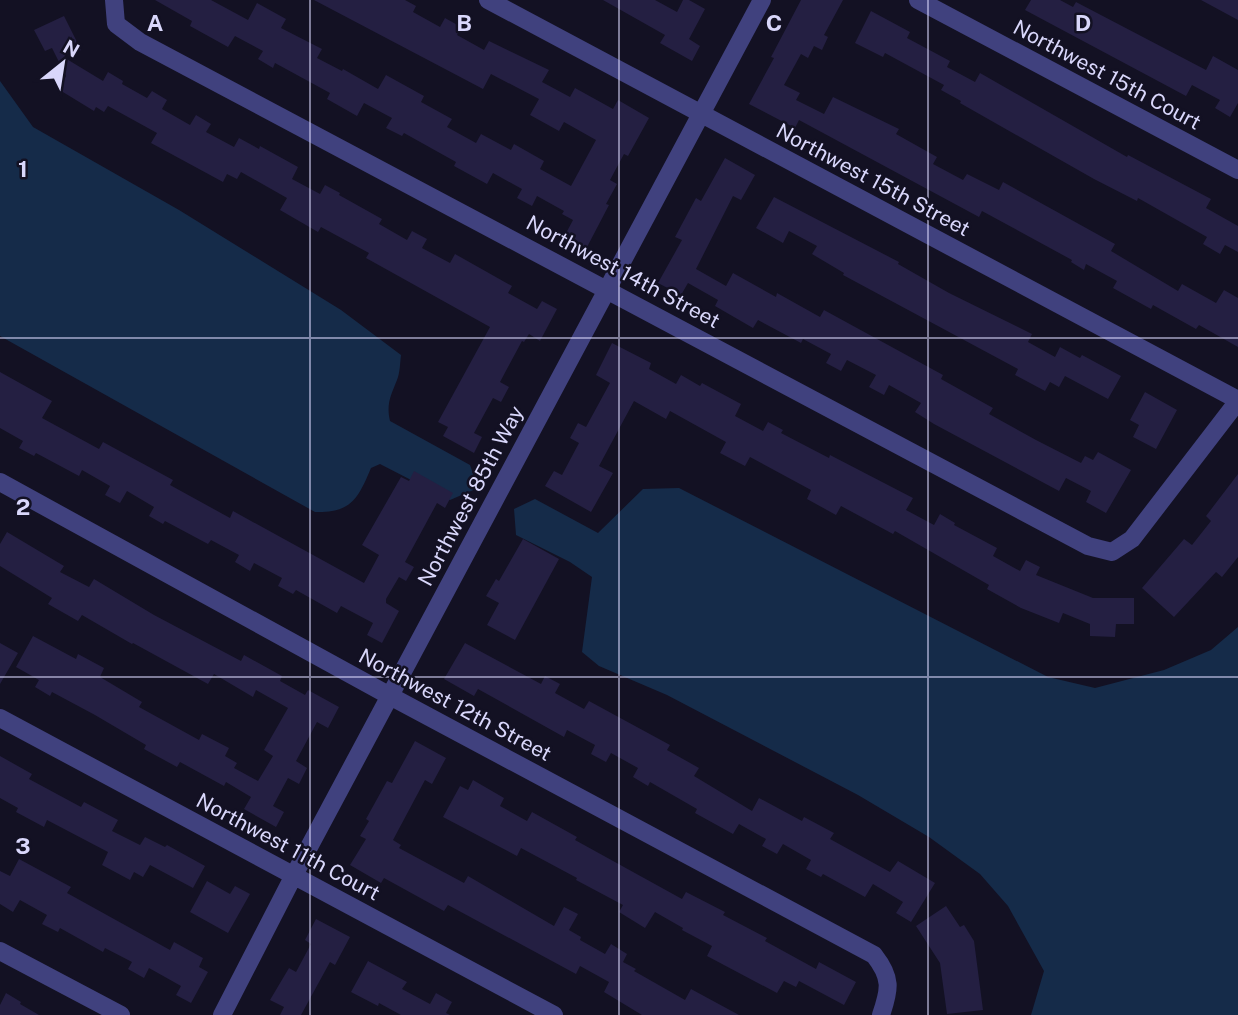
<svg xmlns="http://www.w3.org/2000/svg" width="1238" height="1015" viewBox="0 0 1238 1015" font-family="'Public Sans',sans-serif">
<style>
.water{fill:#152b49}
.building{fill:#241f42}
.lines{fill:none;stroke-linecap:round;stroke-linejoin:round}
.minor{stroke:#40417e;stroke-width:18}
.grid{fill:none;stroke:#d9d7fb;stroke-width:2;stroke-opacity:0.55}
.labels{text-anchor:middle;stroke-width:5;stroke-linejoin:round;paint-order:stroke}
.street-label{font-size:21px;fill:#d9d7fb;stroke:#131123}
.grid-label{font-size:23px;text-anchor:middle;font-weight:bold;fill:#d9d7fb;stroke:#131123;stroke-width:5;stroke-linejoin:round;paint-order:stroke}
</style>
<rect width="100%" height="100%" fill="#131123"/>
<path class="water" d="M 0,81 L 33,127 L 179,210 L 341,310 L 401,355 C 400,363 400,373 397,380 C 391,395 386,404 390,421 L 470,465 L 478,488 L 450,500 L 380,464 L 371,468 C 358,499 351,513 315,512 L 0,336 Z
M 679,488 L 1048,677 L 1095,688 L 1164,670 L 1211,650 L 1238,627 L 1238,1015 L 1031,1015 L 1044,971 L 1008,906 L 980,874 L 929,837 L 858,795 L 667,695 L 599,666 L 582,652 L 592,577 L 570,562 L 516,535 L 514,509 L 535,499 L 598,533 L 643,489 Z"/>
<path class="building" d="M 155,0 L 211,0 L 248,20 L 257,3 L 286,19 L 281,28 L 322,49 L 317,58 L 342,71 L 343,69 L 378,89 L 386,75 L 424,96 L 421,102 L 452,119 L 447,127 L 476,143 L 481,134 L 511,150 L 514,144 L 544,161 L 540,169 L 571,186 L 596,140 L 564,122 L 559,131 L 530,115 L 539,99 L 491,74 L 483,89 L 314,0 L 405,0 L 416,6 L 413,12 L 440,27 L 445,18 L 461,27 L 457,35 L 484,50 L 489,41 L 549,70 L 542,82 L 570,97 L 575,88 L 613,109 L 618,100 L 649,118 L 628,156 L 624,154 L 610,180 L 617,184 L 606,204 L 609,205 L 586,249 L 564,237 L 573,220 L 562,214 L 564,211 L 537,196 L 532,206 L 517,198 L 522,189 L 493,173 L 487,184 L 454,166 L 456,162 L 404,133 L 402,136 L 386,128 L 392,118 L 364,103 L 357,116 L 327,99 L 330,93 L 275,63 L 273,68 L 258,59 L 263,51 L 235,36 L 228,47 L 190,26 L 192,21 Z
M 603,0 L 655,0 L 677,12 L 683,0 L 689,0 L 705,9 L 689,39 L 700,46 L 692,61 L 660,43 L 665,35 Z
M 801,0 L 843,0 L 824,35 L 828,37 L 822,50 L 814,46 L 808,58 L 801,54 L 784,85 L 800,93 L 796,100 L 824,114 L 833,97 L 899,129 L 896,134 L 937,157 L 933,164 L 963,180 L 967,174 L 999,190 L 1003,182 L 1115,244 L 1111,251 L 1178,291 L 1182,284 L 1216,303 L 1224,290 L 1238,298 L 1238,347 L 1199,325 L 1196,329 L 1153,305 L 1151,309 L 1113,288 L 1117,281 L 1086,264 L 1084,270 L 1071,262 L 1072,260 L 982,211 L 979,217 L 799,120 L 795,128 L 749,104 L 774,58 L 771,57 Z
M 1031,0 L 1060,0 L 1073,7 L 1076,2 L 1206,70 L 1213,56 L 1238,70 L 1238,103 L 1230,117 L 1215,108 L 1220,100 L 1192,85 L 1186,96 L 1025,10 Z
M 1201,0 L 1238,0 L 1238,20 Z
M 871,11 L 910,32 L 907,38 L 950,61 L 947,67 L 975,82 L 980,73 L 1127,157 L 1128,155 L 1211,199 L 1206,208 L 1238,226 L 1238,252 L 1225,245 L 1220,254 L 1203,244 L 1207,237 L 1138,198 L 1137,201 L 1094,179 L 960,103 L 961,101 L 941,90 L 944,85 L 885,53 L 883,57 L 855,43 Z
M 64,16 L 81,50 L 65,58 L 103,81 L 108,72 L 123,81 L 122,84 L 147,98 L 152,91 L 167,100 L 162,109 L 190,125 L 196,115 L 211,124 L 206,132 L 234,147 L 239,138 L 259,149 L 260,146 L 298,167 L 292,179 L 320,194 L 325,185 L 340,193 L 339,195 L 382,219 L 379,224 L 407,240 L 412,231 L 427,239 L 422,248 L 450,263 L 455,254 L 512,286 L 508,293 L 537,309 L 542,301 L 557,309 L 540,341 L 529,334 L 524,342 L 522,341 L 500,382 L 509,387 L 501,402 L 493,398 L 474,433 L 482,437 L 474,453 L 443,436 L 448,427 L 438,422 L 490,327 L 366,258 L 369,253 L 321,227 L 318,232 L 280,210 L 287,198 L 241,172 L 237,179 L 227,174 L 223,182 L 151,143 L 157,133 L 108,106 L 104,112 L 96,107 L 94,111 L 58,89 L 66,76 L 52,48 L 45,51 L 34,30 Z
M 725,158 L 755,175 L 741,200 L 733,196 L 696,269 L 726,286 L 733,273 L 776,297 L 777,293 L 820,317 L 824,310 L 943,375 L 941,379 L 993,408 L 989,414 L 1036,440 L 1081,463 L 1085,456 L 1093,460 L 1098,452 L 1131,470 L 1106,513 L 1086,502 L 1091,491 L 1066,478 L 1059,491 L 934,424 L 915,412 L 921,403 L 889,385 L 884,395 L 869,387 L 876,375 L 847,360 L 841,371 L 826,363 L 831,354 L 803,339 L 801,343 L 758,320 L 753,328 L 715,306 L 718,300 L 688,283 L 681,295 L 658,283 L 682,240 L 675,237 L 696,198 L 701,201 Z
M 774,197 L 899,262 L 898,264 L 949,293 L 1032,334 L 1028,342 L 1055,357 L 1060,347 L 1080,358 L 1082,355 L 1121,376 L 1108,399 L 1065,376 L 1059,387 L 1050,382 L 1045,391 L 1015,375 L 1018,369 L 843,275 L 844,273 L 812,254 L 817,246 L 789,231 L 783,243 L 756,228 Z
M 612,343 L 651,363 L 649,369 L 676,384 L 681,375 L 700,386 L 702,383 L 741,404 L 735,416 L 763,431 L 768,422 L 783,430 L 781,433 L 829,458 L 830,455 L 913,498 L 906,510 L 934,525 L 940,514 L 955,523 L 954,525 L 997,548 L 993,556 L 1020,571 L 1026,560 L 1040,567 L 1036,575 L 1093,598 L 1134,598 L 1134,624 L 1116,624 L 1115,637 L 1090,636 L 1090,624 L 1063,613 L 1059,623 L 1021,608 L 987,589 L 989,585 L 895,531 L 893,534 L 841,506 L 836,515 L 807,499 L 811,490 L 750,457 L 745,466 L 720,453 L 726,442 L 670,411 L 666,419 L 634,401 L 599,466 L 613,473 L 591,512 L 545,486 L 554,471 L 562,475 L 579,443 L 570,438 L 578,423 L 586,427 L 610,383 L 596,375 Z
M 0,372 L 52,401 L 42,418 L 99,449 L 103,442 L 173,480 L 170,485 L 230,518 L 233,511 L 364,583 L 379,555 L 362,545 L 401,477 L 409,481 L 414,471 L 453,493 L 445,508 L 437,503 L 405,562 L 414,567 L 406,581 L 399,577 L 386,599 L 386,603 L 399,611 L 382,643 L 367,635 L 373,623 L 341,606 L 337,613 L 296,590 L 293,594 L 278,586 L 282,578 L 254,563 L 250,571 L 235,562 L 239,555 L 211,540 L 208,544 L 165,521 L 163,524 L 149,516 L 154,507 L 127,491 L 120,503 L 105,495 L 110,486 L 82,470 L 79,476 L 36,453 L 34,456 L 19,448 L 23,441 L 0,428 Z
M 1145,392 L 1177,410 L 1156,449 L 1133,437 L 1139,425 L 1130,420 Z
M 1238,474 L 1238,557 L 1222,577 L 1216,572 L 1174,617 L 1142,588 L 1184,539 L 1192,545 L 1211,521 L 1206,516 Z
M 7,532 L 64,566 L 60,572 L 89,587 L 94,579 L 154,615 L 241,661 L 244,655 L 282,676 L 280,681 L 305,695 L 308,690 L 339,707 L 328,728 L 317,722 L 296,761 L 307,768 L 299,784 L 288,778 L 273,806 L 284,812 L 276,827 L 244,809 L 251,797 L 226,782 L 224,786 L 180,762 L 177,767 L 144,749 L 146,745 L 95,715 L 52,692 L 50,696 L 35,687 L 39,680 L 16,667 L 33,636 L 76,659 L 78,654 L 104,668 L 100,677 L 142,702 L 139,707 L 199,740 L 202,734 L 229,748 L 225,756 L 237,763 L 234,768 L 258,781 L 273,756 L 264,750 L 288,708 L 256,690 L 253,697 L 214,674 L 208,684 L 133,643 L 132,644 L 82,615 L 78,621 L 48,604 L 52,598 L 0,566 L 0,544 Z
M 523,539 L 559,559 L 515,640 L 487,625 L 499,603 L 486,596 L 496,579 L 499,581 Z
M 0,643 L 18,653 L 0,684 Z
M 465,643 L 541,684 L 545,676 L 560,684 L 555,693 L 584,709 L 589,701 L 670,745 L 667,750 L 699,768 L 694,776 L 752,811 L 759,798 L 802,821 L 804,817 L 834,833 L 830,839 L 890,872 L 898,861 L 935,883 L 911,922 L 896,913 L 903,902 L 873,884 L 865,897 L 823,874 L 821,877 L 806,869 L 811,860 L 783,844 L 777,854 L 762,846 L 766,839 L 739,824 L 733,834 L 695,813 L 697,809 L 650,782 L 648,786 L 633,777 L 638,768 L 611,753 L 606,762 L 591,754 L 595,745 L 567,730 L 564,737 L 478,689 L 474,696 L 444,679 Z
M 415,741 L 446,758 L 432,784 L 425,780 L 393,840 L 401,845 L 399,848 L 464,883 L 468,876 L 554,926 L 564,907 L 578,914 L 569,930 L 581,937 L 580,940 L 605,954 L 611,944 L 627,954 L 623,962 L 636,969 L 634,971 L 685,1000 L 691,989 L 739,1015 L 642,1015 L 604,992 L 609,982 L 580,966 L 576,974 L 448,905 L 444,911 L 384,878 L 381,883 L 350,865 L 366,839 L 360,836 L 369,821 L 366,819 L 387,781 L 392,783 Z
M 0,756 L 32,774 L 29,779 L 81,807 L 84,802 L 118,820 L 112,831 L 140,845 L 145,837 L 165,847 L 167,845 L 205,866 L 193,888 L 150,865 L 143,877 L 134,872 L 130,880 L 102,865 L 108,852 L 47,820 L 44,827 L 16,812 L 18,808 L 0,798 Z
M 473,780 L 504,798 L 500,806 L 527,821 L 532,812 L 577,837 L 575,840 L 682,899 L 686,892 L 725,912 L 723,915 L 767,938 L 765,941 L 816,969 L 819,962 L 856,982 L 844,1005 L 799,981 L 796,987 L 784,981 L 777,993 L 707,956 L 712,946 L 682,930 L 683,928 L 655,912 L 645,928 L 619,912 L 623,905 L 576,880 L 577,878 L 521,848 L 517,856 L 443,817 L 460,786 L 468,790 Z
M 19,859 L 71,887 L 67,893 L 170,950 L 174,942 L 203,958 L 199,967 L 208,972 L 191,1003 L 176,995 L 181,986 L 149,968 L 144,978 L 128,969 L 132,962 L 105,948 L 103,952 L 60,928 L 58,932 L 42,924 L 47,915 L 20,900 L 13,912 L 0,904 L 0,871 L 10,876 Z
M 207,881 L 230,894 L 235,886 L 250,894 L 228,933 L 190,912 Z
M 946,906 L 960,927 L 964,925 L 974,941 L 983,1010 L 947,1014 L 940,963 L 916,926 Z
M 316,919 L 350,937 L 335,965 L 330,962 L 301,1015 L 280,1015 L 284,1007 L 270,1000 L 289,968 L 296,972 L 311,944 L 305,940 Z
M 368,961 L 407,982 L 402,989 L 430,1004 L 436,993 L 452,1002 L 446,1013 L 450,1015 L 401,1015 L 379,1003 L 378,1006 L 351,992 Z
M 6,993 L 21,1002 L 20,1004 L 39,1015 L 0,1015 L 0,1005 Z"/>
<g class="lines">
<path class="minor" d="M 114,0 L 116,24 L 140,42 L 1088,546 L 1112,552 L 1132,539 L 1238,401
M 488,0 L 1238,400
M 918,0 L 1238,170
M 0,482 L 390,696 L 874,955 C 892,978 890,989 881,1015
M 0,718 L 554,1015
M 0,951 L 121,1015
M 222,1015 L 293,877 L 762,0"/>
</g>
<path class="grid" d="M 310,0 L 310,1015M 619,0 L 619,1015M 928,0 L 928,1015M 0,338 L 1238,338M 0,677 L 1238,677"/>
<g class="labels">
<g class="street-label">
<text transform="translate(1107 75) rotate(28)" y="7">Northwest 15th Court</text>
<text transform="translate(873 180) rotate(28)" y="7">Northwest 15th Street</text>
<text transform="translate(623 272) rotate(28)" y="7">Northwest 14th Street</text>
<text transform="translate(471 496) rotate(-62)" y="7">Northwest 85th Way</text>
<text transform="translate(455 705) rotate(28)" y="7">Northwest 12th Street</text>
<text transform="translate(288 847) rotate(28)" y="7">Northwest 11th Court</text>
</g>
</g>
<g class="grid-label">
<text x="155" y="31">A</text>
<text x="464" y="31">B</text>
<text x="774" y="31">C</text>
<text x="1083" y="31">D</text>
<text x="23" y="177">1</text>
<text x="23" y="515">2</text>
<text x="23" y="854">3</text>
</g>
<g transform="translate(63 63) rotate(30)" stroke="#131123" stroke-width="5" paint-order="stroke">
<path d="M0-5L12 26L0 18L-12 26Z" fill="#d9d7fb"/>
<text y="-10" font-size="19" font-weight="bold" text-anchor="middle" fill="#d9d7fb">N</text>
</g>
</svg>
